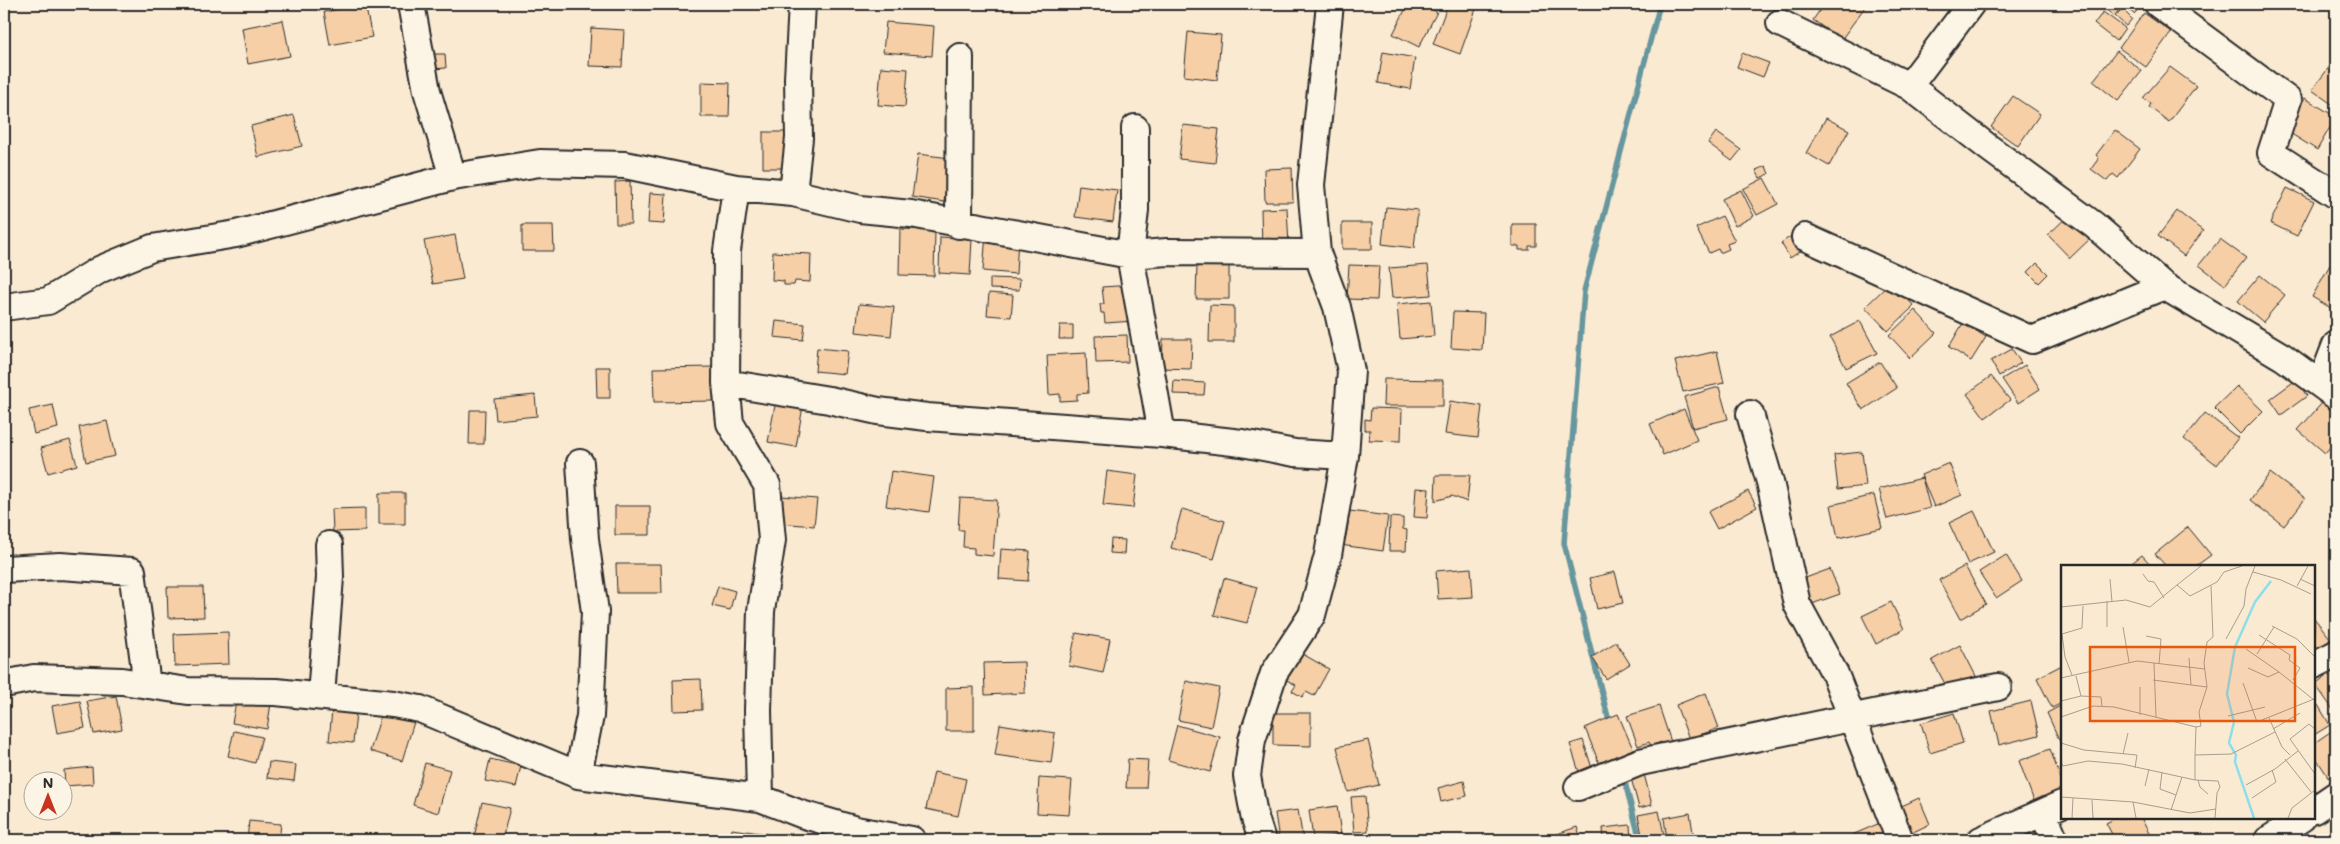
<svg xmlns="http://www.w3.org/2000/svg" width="2340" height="844" viewBox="0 0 2340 844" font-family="Mali,sans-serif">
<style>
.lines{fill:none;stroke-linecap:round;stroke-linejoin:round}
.stream{stroke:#66969e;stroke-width:5.5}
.building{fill:#f6cfa6;stroke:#2b2b2b}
.minor-casing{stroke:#2b2b2b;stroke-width:30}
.minor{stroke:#fcf5e5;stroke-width:26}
.inset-river{fill:none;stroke:#8edeea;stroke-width:2.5}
.inset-road{fill:none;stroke:#a79e8f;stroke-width:1}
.view{fill:#e8590c;fill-opacity:0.15;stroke:#e8590c;stroke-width:2.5}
.inset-edge{fill:none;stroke:#2b2b2b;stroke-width:2.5}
</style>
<rect width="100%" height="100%" fill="#faead2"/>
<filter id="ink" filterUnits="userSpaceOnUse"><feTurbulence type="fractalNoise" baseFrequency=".02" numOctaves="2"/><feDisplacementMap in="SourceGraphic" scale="10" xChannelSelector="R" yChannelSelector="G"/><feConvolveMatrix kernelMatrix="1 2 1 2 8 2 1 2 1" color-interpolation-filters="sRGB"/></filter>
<g filter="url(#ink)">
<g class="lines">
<path class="stream" d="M 1610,725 L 1564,543 L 1584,291 L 1660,4
M 1623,775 L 1640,840"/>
</g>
<path class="building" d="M 365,4 L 372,37 L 330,45 L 324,12 Z
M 755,4 L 789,4 L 787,11 Z
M 1408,4 L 1421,4 L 1437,12 L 1419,47 L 1393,34 Z
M 1448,4 L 1461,4 L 1476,9 L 1460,54 L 1433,44 Z
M 1824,4 L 1867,4 L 1841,40 L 1813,20 Z
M 2107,4 L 2113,4 L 2120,9 L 2114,16 L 2104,8 Z
M 2122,4 L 2143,4 L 2134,14 Z
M 2122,9 L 2132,19 L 2126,26 L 2115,16 Z
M 2103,12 L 2125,28 L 2116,41 L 2094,24 Z
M 2144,13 L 2171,32 L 2146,67 L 2119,48 Z
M 283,20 L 290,56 L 248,64 L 242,28 Z
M 886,22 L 934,26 L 932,56 L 883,52 Z
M 591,28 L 624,30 L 622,67 L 589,66 Z
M 1188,32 L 1221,35 L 1217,80 L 1184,76 Z
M 2117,51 L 2142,71 L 2118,101 L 2093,81 Z
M 1383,52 L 1415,58 L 1410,89 L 1378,83 Z
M 1742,53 L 1769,63 L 1763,77 L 1737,67 Z
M 432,54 L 445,54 L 446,68 L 433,69 Z
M 2330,66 L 2336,70 L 2336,107 L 2312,90 Z
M 881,67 L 908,69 L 905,107 L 878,105 Z
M 2170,67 L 2196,86 L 2169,122 L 2149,107 L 2151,104 L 2143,98 Z
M 701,82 L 730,83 L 729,117 L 701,117 Z
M 2013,96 L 2040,114 L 2018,146 L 1991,127 Z
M 2305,98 L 2336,117 L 2317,150 L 2285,130 Z
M 294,115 L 302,146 L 258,157 L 251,126 Z
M 1826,118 L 1849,130 L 1829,166 L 1806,153 Z
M 1183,125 L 1219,129 L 1215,163 L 1179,159 Z
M 2115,130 L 2140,149 L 2118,178 L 2113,174 L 2107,181 L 2091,169 L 2099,158 L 2096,155 Z
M 763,132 L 788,132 L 788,168 L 763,168 Z
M 1716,132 L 1741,150 L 1732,161 L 1708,143 Z
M 918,154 L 950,158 L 944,202 L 912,197 Z
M 1766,166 L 1769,174 L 1760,178 L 1756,170 Z
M 1292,168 L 1293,202 L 1265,202 L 1264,169 Z
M 1764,178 L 1778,204 L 1757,215 L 1743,189 Z
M 630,181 L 631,224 L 616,224 L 615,182 Z
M 1079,185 L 1117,190 L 1113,222 L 1075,217 Z
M 2287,188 L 2314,201 L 2297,236 L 2270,223 Z
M 1741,190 L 1754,216 L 1735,226 L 1722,199 Z
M 650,193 L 666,194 L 664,224 L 648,223 Z
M 1386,207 L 1418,210 L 1414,248 L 1382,244 Z
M 1287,208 L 1289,245 L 1262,247 L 1261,209 Z
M 2177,211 L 2203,231 L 2184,256 L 2158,236 Z
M 2072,212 L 2094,235 L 2070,258 L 2048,235 Z
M 1722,216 L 1735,241 L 1727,244 L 1729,249 L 1720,253 L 1718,249 L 1709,253 L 1696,228 Z
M 1342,223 L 1372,223 L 1372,249 L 1342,249 Z
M 1512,224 L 1536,224 L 1536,246 L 1529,246 L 1529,250 L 1519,250 L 1519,246 L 1512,246 Z
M 522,225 L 553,225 L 554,251 L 522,251 Z
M 1806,226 L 1816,241 L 1790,258 L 1781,243 Z
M 900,229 L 935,230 L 934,276 L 899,275 Z
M 986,234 L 1018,236 L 1016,274 L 983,271 Z
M 455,235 L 463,279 L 433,284 L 424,241 Z
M 940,237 L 972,239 L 970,275 L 939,273 Z
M 2220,239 L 2246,258 L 2225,285 L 2199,265 Z
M 773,252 L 811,254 L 810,282 L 795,281 L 794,285 L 784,285 L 784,281 L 772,280 Z
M 2037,263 L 2048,274 L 2039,283 L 2028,272 Z
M 2331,263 L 2336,265 L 2336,311 L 2312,297 Z
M 1197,265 L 1229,265 L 1229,299 L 1196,299 Z
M 1349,265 L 1379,266 L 1377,300 L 1347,299 Z
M 1428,265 L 1431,295 L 1392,298 L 1389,268 Z
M 2260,275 L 2285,295 L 2263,322 L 2238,301 Z
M 990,278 L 1020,279 L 1019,290 L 990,289 Z
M 1891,282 L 1914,306 L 1888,331 L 1865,307 Z
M 1132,285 L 1134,321 L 1105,323 L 1104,313 L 1101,313 L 1100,304 L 1104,304 L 1102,287 Z
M 989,293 L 1013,295 L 1011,317 L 987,315 Z
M 1431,301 L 1434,336 L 1400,339 L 1397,304 Z
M 859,304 L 894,307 L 891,336 L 856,332 Z
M 1210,305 L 1234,306 L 1234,342 L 1209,342 Z
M 1915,310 L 1936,333 L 1910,358 L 1889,335 Z
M 1453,312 L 1484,313 L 1482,350 L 1451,348 Z
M 776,321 L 805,324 L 803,340 L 774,337 Z
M 1860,321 L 1877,353 L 1846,368 L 1830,337 Z
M 1963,323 L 1986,337 L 1971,361 L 1949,347 Z
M 1060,325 L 1073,325 L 1073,339 L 1059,339 Z
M 1127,335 L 1128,362 L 1096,363 L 1095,336 Z
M 1163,339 L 1192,339 L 1191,369 L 1162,368 Z
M 817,348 L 848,351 L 845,374 L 815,371 Z
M 2012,349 L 2021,363 L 1999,376 L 1991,361 Z
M 1717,351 L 1724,383 L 1683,392 L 1675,361 Z
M 1086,353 L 1088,393 L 1077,394 L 1077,400 L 1060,401 L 1060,394 L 1049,395 L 1047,355 Z
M 1880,362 L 1897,388 L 1863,410 L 1846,383 Z
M 2025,365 L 2040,389 L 2018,403 L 2002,379 Z
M 596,367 L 610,367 L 610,398 L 597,398 Z
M 715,367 L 716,401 L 654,402 L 653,368 Z
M 1991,376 L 2010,400 L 1985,418 L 1967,394 Z
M 1384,379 L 1443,380 L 1443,406 L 1383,406 Z
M 2296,380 L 2307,396 L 2281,415 L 2270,399 Z
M 1174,381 L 1205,383 L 1204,395 L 1173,394 Z
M 2237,386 L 2263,411 L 2240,434 L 2214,408 Z
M 1719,387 L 1728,419 L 1693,428 L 1684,397 Z
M 535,395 L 537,416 L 496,420 L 494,399 Z
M 777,395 L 804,400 L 796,447 L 768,442 Z
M 1450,401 L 1482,406 L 1478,438 L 1445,434 Z
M 2323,402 L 2336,413 L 2336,440 L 2325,453 L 2298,430 Z
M 53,405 L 58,428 L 34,434 L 29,410 Z
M 1371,408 L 1402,409 L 1401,441 L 1369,440 L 1370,430 L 1365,430 L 1365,419 L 1370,420 Z
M 1684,409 L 1697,440 L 1663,455 L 1650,424 Z
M 470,410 L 485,410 L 484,444 L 469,444 Z
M 2205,413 L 2238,438 L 2217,465 L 2184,439 Z
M 107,421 L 115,456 L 86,462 L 79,427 Z
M 70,440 L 77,465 L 48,473 L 41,448 Z
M 1862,452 L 1866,486 L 1838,489 L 1834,455 Z
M 1949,463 L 1962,495 L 1934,507 L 1921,475 Z
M 891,471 L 934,477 L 929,512 L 886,506 Z
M 1107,471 L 1137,475 L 1133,508 L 1103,505 Z
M 2270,473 L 2305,499 L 2284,526 L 2250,500 Z
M 1436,475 L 1470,475 L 1467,502 L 1452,496 L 1435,501 Z
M 1922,478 L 1930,508 L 1887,519 L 1879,489 Z
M 1416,488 L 1429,489 L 1427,518 L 1414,517 Z
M 1748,491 L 1757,507 L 1717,529 L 1708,512 Z
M 379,493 L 405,493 L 405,524 L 379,524 Z
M 1874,495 L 1882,528 L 1838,538 L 1831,505 Z
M 781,496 L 817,499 L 814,526 L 779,523 Z
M 960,498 L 997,500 L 993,556 L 974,554 L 974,548 L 963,547 L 964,530 L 958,530 Z
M 615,506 L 650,506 L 650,535 L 615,535 Z
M 365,508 L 365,531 L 333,532 L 332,509 Z
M 1182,509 L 1225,521 L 1214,559 L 1171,548 Z
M 1350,511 L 1388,516 L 1383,551 L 1340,545 L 1341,535 L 1346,536 Z
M 1974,511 L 1994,552 L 1968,564 L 1949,523 Z
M 1390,517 L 1403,518 L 1403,529 L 1407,530 L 1406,551 L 1389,551 Z
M 2188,527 L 2211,555 L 2196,566 L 2166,566 L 2155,554 Z
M 1111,539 L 1125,540 L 1124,554 L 1110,553 Z
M 1001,549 L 1030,551 L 1028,581 L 999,579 Z
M 2006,555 L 2022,581 L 1996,598 L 1979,572 Z
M 2142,555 L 2152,566 L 2128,566 Z
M 616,564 L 661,564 L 662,593 L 617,593 Z
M 1965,566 L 1986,604 L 1960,619 L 1939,580 Z
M 1471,568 L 1473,597 L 1438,599 L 1436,571 Z
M 1830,569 L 1840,594 L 1809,605 L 1800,580 Z
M 1615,572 L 1623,603 L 1597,609 L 1590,578 Z
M 1224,578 L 1257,587 L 1247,623 L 1214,615 Z
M 718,586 L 735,591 L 730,610 L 712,606 Z
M 167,587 L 203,587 L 204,617 L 168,618 Z
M 1891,602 L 1904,629 L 1876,644 L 1862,616 Z
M 2314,618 L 2331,639 L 2314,652 Z
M 228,632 L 229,664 L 175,666 L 174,634 Z
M 1076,633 L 1110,639 L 1103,673 L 1069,666 Z
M 1616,642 L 1630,664 L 1606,679 L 1592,657 Z
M 1960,645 L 1976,676 L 1949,691 L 1932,660 Z
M 1299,652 L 1329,669 L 1314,696 L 1306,692 L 1302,697 L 1292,691 L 1296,685 L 1283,678 Z
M 1024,662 L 1025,693 L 985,695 L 984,663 Z
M 2062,665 L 2062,703 L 2052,708 L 2037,678 Z
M 2336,669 L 2336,714 L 2315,684 Z
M 701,679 L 702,710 L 674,711 L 673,680 Z
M 1186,681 L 1219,688 L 1211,727 L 1178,720 Z
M 974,687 L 974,731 L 946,731 L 946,688 Z
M 1706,693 L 1719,728 L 1689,739 L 1676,705 Z
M 116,696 L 122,729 L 94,734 L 87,701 Z
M 237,697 L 271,703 L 267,729 L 232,723 Z
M 80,701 L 85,728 L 57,733 L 52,706 Z
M 2031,701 L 2039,735 L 1999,745 L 1991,711 Z
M 2062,705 L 2062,746 L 2047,713 Z
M 2318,705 L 2330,725 L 2314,735 L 2314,708 Z
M 1659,706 L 1673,748 L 1664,751 L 1661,742 L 1651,746 L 1649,742 L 1638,746 L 1627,716 Z
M 332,710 L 356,713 L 353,743 L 329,741 Z
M 382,712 L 414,722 L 402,761 L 370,751 Z
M 1273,713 L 1311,713 L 1311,746 L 1273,745 Z
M 1954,713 L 1963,743 L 1930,753 L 1921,723 Z
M 1618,714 L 1633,749 L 1599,763 L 1585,728 Z
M 1000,724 L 1055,733 L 1051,763 L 995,755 Z
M 1177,725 L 1220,737 L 1210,772 L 1168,760 Z
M 2336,728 L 2336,773 L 2329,778 L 2314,755 L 2314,743 Z
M 234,731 L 262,737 L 255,763 L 228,756 Z
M 1368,740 L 1379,785 L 1348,792 L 1337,747 Z
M 1583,740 L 1592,768 L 1579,772 L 1570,744 Z
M 2050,749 L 2062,782 L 2062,793 L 2035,804 L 2019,761 Z
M 490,759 L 521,766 L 516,787 L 485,781 Z
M 1128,759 L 1148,760 L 1146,788 L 1126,788 Z
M 269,762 L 296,765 L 294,781 L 267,778 Z
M 425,763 L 450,770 L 438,813 L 413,805 Z
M 92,767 L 93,784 L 65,786 L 64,770 Z
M 934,772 L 966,779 L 958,816 L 926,809 Z
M 1644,774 L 1652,805 L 1639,808 L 1631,778 Z
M 1039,778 L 1072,780 L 1069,815 L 1037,813 Z
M 1464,781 L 1467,796 L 1441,802 L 1438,788 Z
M 1365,796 L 1368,831 L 1354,832 L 1351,797 Z
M 1919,798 L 1930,824 L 1905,836 L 1893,810 Z
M 482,802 L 510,808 L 502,840 L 488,840 L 474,837 Z
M 1337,806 L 1341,835 L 1313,838 L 1309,810 Z
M 1298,810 L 1303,840 L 1279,840 L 1275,813 Z
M 1659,811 L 1665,840 L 1643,840 L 1638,815 Z
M 1690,813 L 1694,839 L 1667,840 L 1664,818 Z
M 2116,818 L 2141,818 L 2152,839 L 2115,840 L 2106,823 Z
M 249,821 L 281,824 L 279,840 L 247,840 Z
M 1880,823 L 1887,840 L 1854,840 L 1852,835 Z
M 1630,825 L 1631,840 L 1604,840 L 1603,828 Z
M 1577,827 L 1581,838 L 1546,840 L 1545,838 Z
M 732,829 L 767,834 L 766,840 L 730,840 Z
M 1795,832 L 1797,840 L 1767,840 Z
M 2031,833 L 2035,840 L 2014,840 Z"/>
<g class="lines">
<defs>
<path id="minor" d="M 411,4 L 427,91 L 453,177
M 2158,4 L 2288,100 L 2271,153 L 2336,195
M 1780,23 L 1909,86 L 1989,148 L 2094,225 L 2164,286
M 1909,86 L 1971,4
M 1135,128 L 1135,210 L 1130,255 L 1162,434
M 736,188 L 727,251 L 726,383 L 730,423 L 767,485 L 772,540 L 761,611 L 758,710 L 760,798
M 793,193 L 799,138 L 798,78 L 802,4
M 959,225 L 960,57
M 1805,237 L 2032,340 L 2164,286 L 2283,357 L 2336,396
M 4,307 L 48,301 L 101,269 L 152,248 L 236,234 L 453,177 L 540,163 L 625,165 L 736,188 L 793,193 L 860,209 L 911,214 L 1130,255 L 1167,252 L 1317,253
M 726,383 L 829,400 L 878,411 L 927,417 L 1162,434 L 1242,443 L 1295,453 L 1345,456
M 2321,384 L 2336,345
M 1750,414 L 1770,482 L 1797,604 L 1835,674 L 1900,840
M 4,569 L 60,566 L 132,571 L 147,685
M 2314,665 L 2336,654
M 4,684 L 34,678 L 122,681 L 188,691 L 276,692 L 393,704 L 420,709 L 578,775 L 760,798 L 801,814 L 856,830 L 912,840
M 321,696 L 330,577 L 329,545
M 578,775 L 590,716 L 595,612 L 585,539 L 580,463
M 1578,787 L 1640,762 L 1998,687
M 2314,810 L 2336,795
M 2043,813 L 2055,840
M 1262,840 L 1254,815 L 1247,776 L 1252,740 L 1274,673 L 1312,615 L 1328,555 L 1345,456 L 1351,371 L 1337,307 L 1317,253 L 1311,185 L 1330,4
M 1981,840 L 2062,804
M 2268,840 L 2302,818"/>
</defs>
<use href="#minor" class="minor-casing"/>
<use href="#minor" class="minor"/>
</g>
</g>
<g transform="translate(2061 565)">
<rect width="254" height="254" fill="#faead2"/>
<path class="inset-river" d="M 193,253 L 174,197 L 175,190 L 168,178 L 173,157 L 166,129 L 174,82 L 194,37 L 210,16"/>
<path class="inset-road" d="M 192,7 L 220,15 L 250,29M 82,9 L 87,16 L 93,17 L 103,33M 49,14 L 51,37M 239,14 L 254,21M 116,20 L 140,1M 236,21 L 247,1M 0,42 L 65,35 L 89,42 L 116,20 L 129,31 L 156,17 L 163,7 L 181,1M 211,61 L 236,74 L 254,92M 46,62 L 46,36M 62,62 L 68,97M 198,70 L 229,90 L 228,95 L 239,103 L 232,115M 85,71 L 100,74 L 98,99M 165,74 L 183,41 L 185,24 L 194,1M 185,84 L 218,107M 196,89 L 213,62M 128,93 L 130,120M 93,98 L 95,152M 187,103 L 207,112 L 218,107 L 253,135M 11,110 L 4,92 L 1,69 L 21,63 L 22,41M 15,111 L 20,131M 0,113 L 76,96 L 144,104M 92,115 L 146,122M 182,118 L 196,157 L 253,134M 0,136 L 20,131 L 40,132 L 41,142M 79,150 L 79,122M 167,151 L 204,142M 0,152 L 32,141 L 53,142 L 135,162 L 134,190M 208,153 L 221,182 L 229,190M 135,162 L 140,161 L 138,147 L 146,122 L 143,98 L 146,77 L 152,72 L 150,21M 212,164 L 239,148M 254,164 L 248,159 L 229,174 L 254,209M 0,178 L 23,185 L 76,190 L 74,203M 62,189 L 67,168M 224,194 L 250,227M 0,197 L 2,201 L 27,196 L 61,199 L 134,215 L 157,216 L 159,222 L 156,228 L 154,253M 101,207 L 99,224 L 115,230M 134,215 L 134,190 L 170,189 L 214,167M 137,215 L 139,222 L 147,229M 185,220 L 214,204 L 237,186M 84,221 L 88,204M 0,232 L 72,237 L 129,248 L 155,244M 191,233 L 215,217 L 211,205M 31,235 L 32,253M 72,237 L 75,253M 110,245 L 121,212M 11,253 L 12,233M 227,253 L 231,243 L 254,225"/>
<path class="view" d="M 29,82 L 234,82 L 234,156 L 29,156 Z"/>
<rect width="254" height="254" class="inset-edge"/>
</g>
<rect width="2340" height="844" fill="none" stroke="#fcf5e5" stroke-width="20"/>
<rect x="10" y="10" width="2320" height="824" fill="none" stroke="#2b2b2b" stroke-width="2" filter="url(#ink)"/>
<g transform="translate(48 796)"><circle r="24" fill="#fcf5e5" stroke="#a8a49b"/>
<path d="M0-4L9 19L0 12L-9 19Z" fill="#c8321e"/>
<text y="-8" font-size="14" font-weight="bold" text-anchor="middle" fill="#2b2b2b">N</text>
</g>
</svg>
